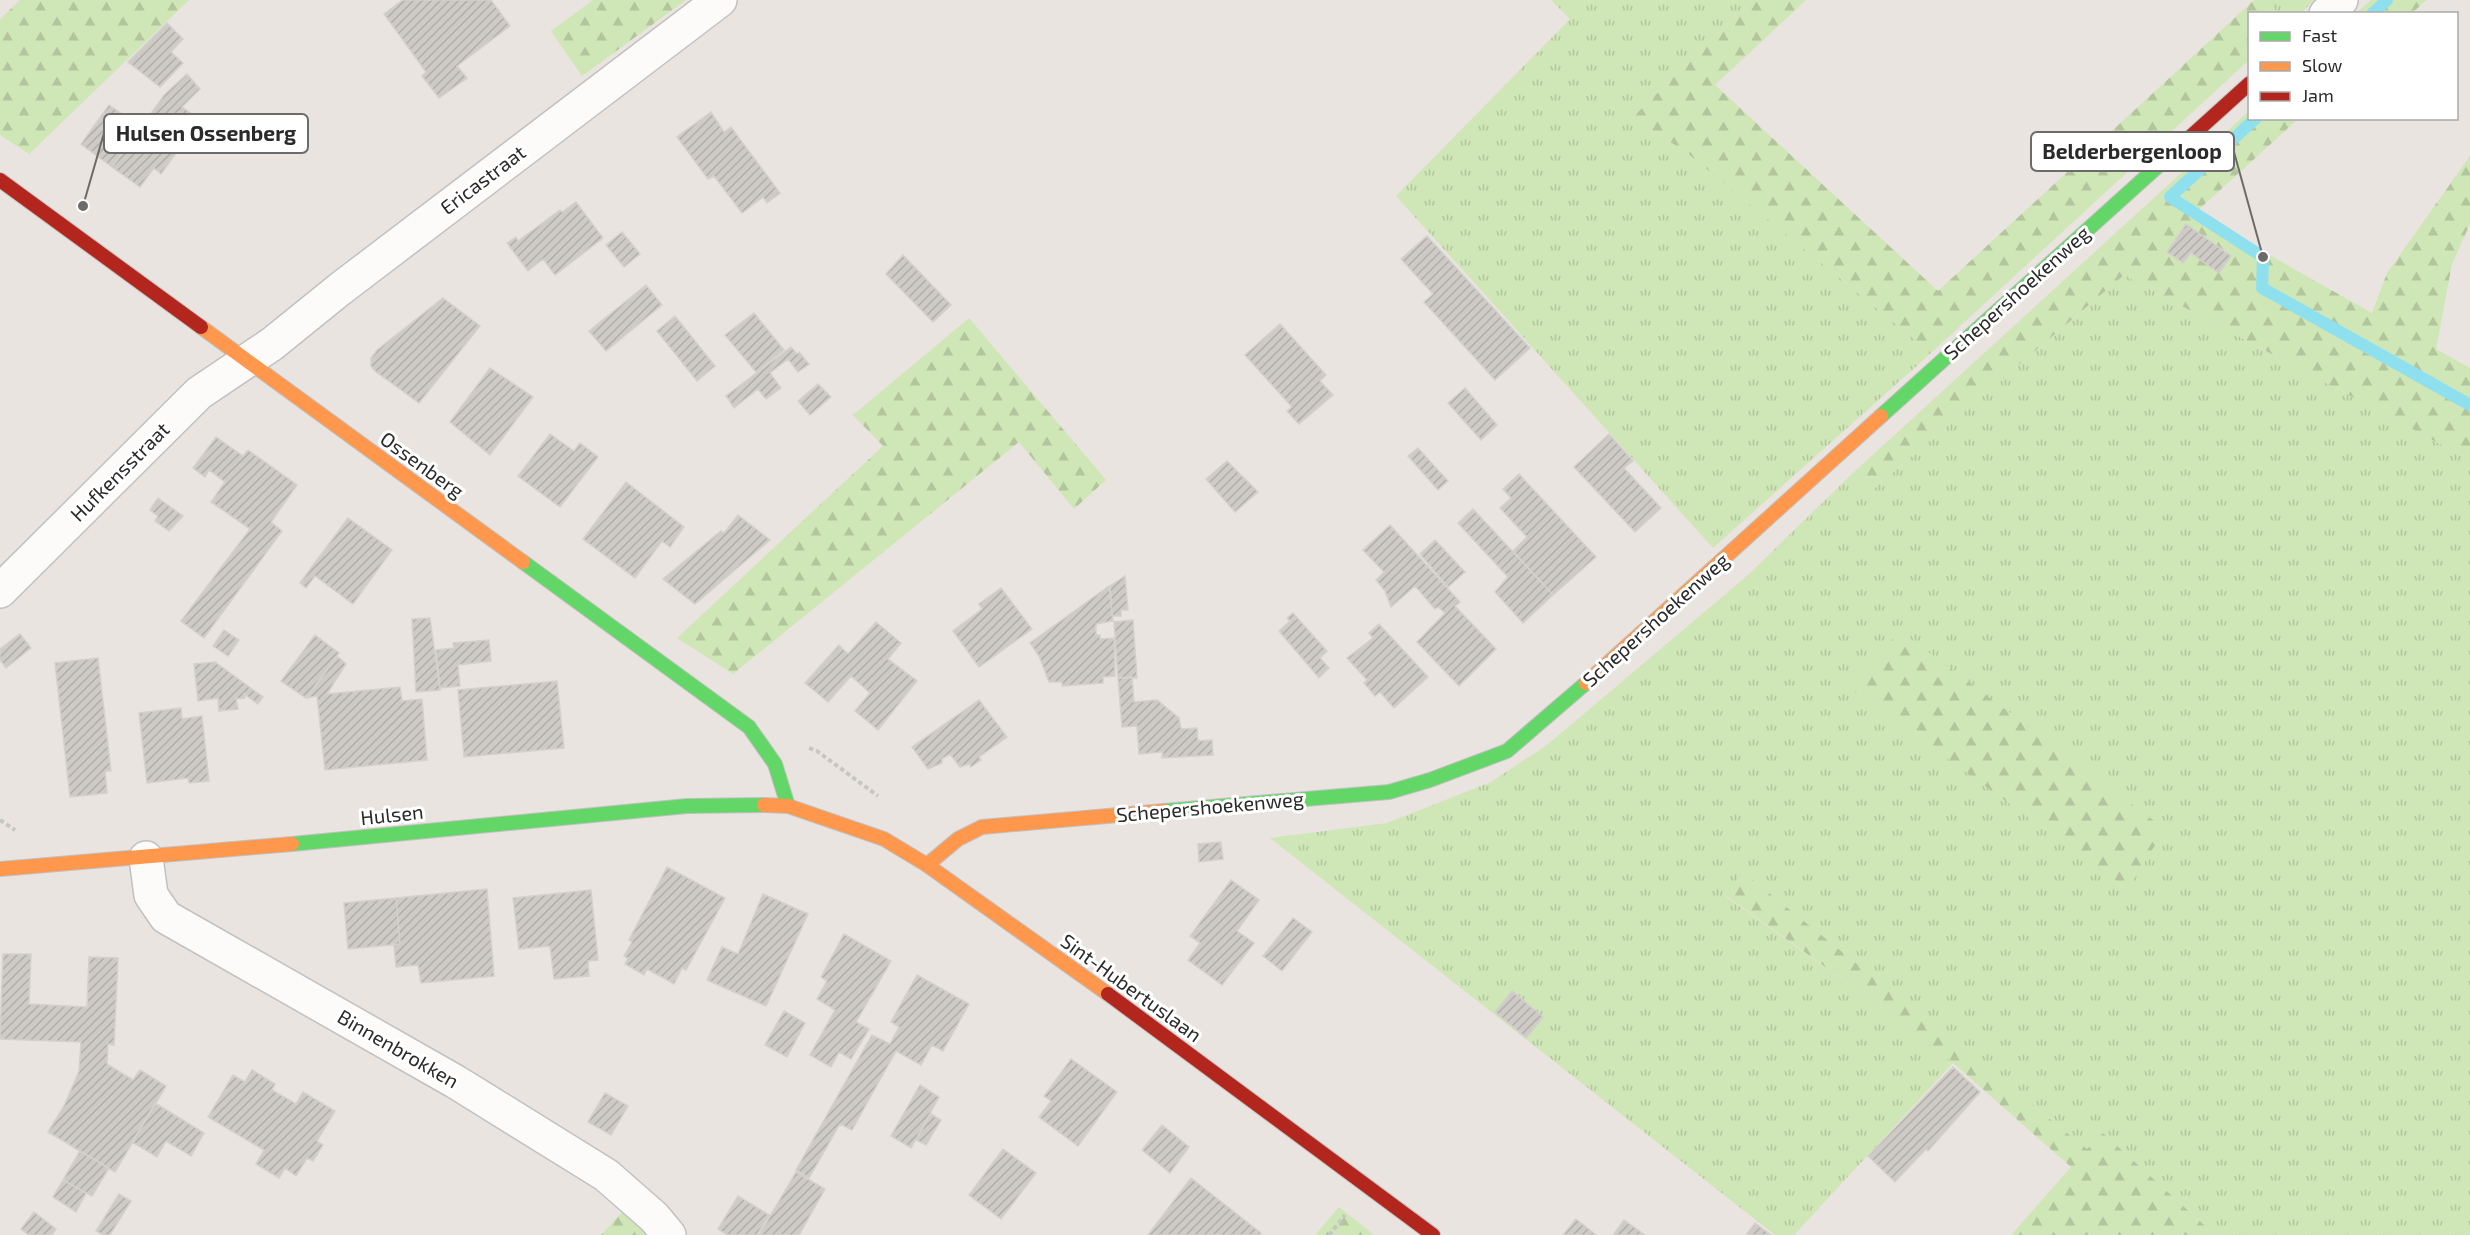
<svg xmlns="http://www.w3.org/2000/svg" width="2470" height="1235" viewBox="0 0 2470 1235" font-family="'Exo 2',sans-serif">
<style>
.grass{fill:url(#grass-tufts)}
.forest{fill:url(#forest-firs)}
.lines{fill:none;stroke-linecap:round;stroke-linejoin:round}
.stream{stroke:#8fe0ee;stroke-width:12}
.building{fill:url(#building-hatch);stroke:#d4d0cb;stroke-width:1.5}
.street-casing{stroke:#c2c1c1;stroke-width:36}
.fast-casing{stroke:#c2c1c1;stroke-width:16}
.slow-casing{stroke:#c2c1c1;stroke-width:16}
.jam-casing{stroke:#c2c1c1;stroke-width:16}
.path{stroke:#c6c6c5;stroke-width:4;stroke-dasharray:4.5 3;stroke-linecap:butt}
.street{stroke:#fcfbfa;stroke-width:33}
.fast{stroke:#63d668;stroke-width:14}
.slow{stroke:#ff974d;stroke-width:14}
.jam{stroke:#b3261e;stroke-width:14}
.labels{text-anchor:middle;stroke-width:6;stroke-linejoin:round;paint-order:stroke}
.street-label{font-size:20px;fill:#2a2a2a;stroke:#fff}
.leader{fill:none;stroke:#6d6b69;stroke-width:2}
.callout-dot{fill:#6d6b69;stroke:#fff;stroke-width:2}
.callout{fill:#fff;stroke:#6d6b69;stroke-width:2}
.callout-label{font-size:21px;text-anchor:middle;font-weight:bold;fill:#2a2a2a}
</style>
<defs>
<pattern id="grass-tufts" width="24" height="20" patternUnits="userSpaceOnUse" patternTransform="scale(1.5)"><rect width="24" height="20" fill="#cfe6b6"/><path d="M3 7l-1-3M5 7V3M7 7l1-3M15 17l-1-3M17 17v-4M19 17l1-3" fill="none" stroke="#b2c59d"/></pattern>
<pattern id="forest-firs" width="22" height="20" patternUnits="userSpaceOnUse" patternTransform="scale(1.5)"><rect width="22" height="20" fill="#cfe6b6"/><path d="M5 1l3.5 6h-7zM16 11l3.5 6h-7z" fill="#b2c59d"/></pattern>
<pattern id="building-hatch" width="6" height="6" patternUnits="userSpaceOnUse" patternTransform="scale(1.5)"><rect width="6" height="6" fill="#cecac6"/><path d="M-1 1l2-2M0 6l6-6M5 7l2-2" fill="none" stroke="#b1aeaa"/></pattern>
</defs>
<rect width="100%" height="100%" fill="#e9e4df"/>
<path class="grass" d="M 1551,0 L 1752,0 L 1632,118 L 1686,152 L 1931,353 L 1713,548 L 1396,196 L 1570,19 Z
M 2264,0 L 2314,0 L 2300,14 L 2279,13 Z
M 2124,275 L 2470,460 L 2470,1235 L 2215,1235 L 2103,1133 L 2088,1150 L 1743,872 L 1725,896 L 1895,1017 L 1953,1063 L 1794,1235 L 1775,1235 L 1270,838 L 1387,823 L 1491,782 L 1547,745 L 1748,575 L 1854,472 L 1871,491 Z"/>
<path class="forest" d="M 20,0 L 189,0 L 29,154 L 0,135 L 0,19 Z
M 593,0 L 686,0 L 582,76 L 551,31 Z
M 1752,0 L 1806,0 L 1715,85 L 1938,291 L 2254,0 L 2264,0 L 2279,13 L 2250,14 L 2249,60 L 1931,353 L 1686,152 L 1632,118 Z
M 2371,0 L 2427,0 L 2412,13 L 2356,13 Z
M 2249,111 L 2250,118 L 2298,119 L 2195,213 L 2372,313 L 2387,273 L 2470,156 L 2470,224 L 2452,264 L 2436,349 L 2470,368 L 2470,460 L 2124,275 L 1871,491 L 1854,472 Z
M 969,318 L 1106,480 L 1074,509 L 1019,442 L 733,674 L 677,638 L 883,446 L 853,415 Z
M 1900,631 L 2165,829 L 2128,889 L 1849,688 Z
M 1743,872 L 2087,1149 L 2103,1133 L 2215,1235 L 2011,1235 L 2071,1167 L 1953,1063 L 1895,1017 L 1725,895 Z
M 628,1206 L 651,1235 L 601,1235 Z
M 1339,1207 L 1374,1235 L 1315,1235 Z"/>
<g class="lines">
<path class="stream" d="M 2372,14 L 2387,0
M 2256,118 L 2170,197 L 2263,257 L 2262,288 L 2470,405"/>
</g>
<path class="building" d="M 403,0 L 491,0 L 510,26 L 457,66 L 467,78 L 439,98 L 422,76 L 426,72 L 384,14 Z
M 167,23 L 183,39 L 171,52 L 183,63 L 160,87 L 128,62 Z
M 187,74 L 200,89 L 182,107 L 196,117 L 181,137 L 175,133 L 169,142 L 179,149 L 161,174 L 154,168 L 140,187 L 112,167 L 165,94 Z
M 109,105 L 141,127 L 112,167 L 81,144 Z
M 711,112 L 724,132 L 731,127 L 780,193 L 767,203 L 763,197 L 742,213 L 714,176 L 708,179 L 677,137 Z
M 576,202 L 603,238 L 555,275 L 543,259 L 528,271 L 507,243 L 516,237 L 518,241 L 560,210 L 562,212 Z
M 2186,224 L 2231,256 L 2219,273 L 2191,253 L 2183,263 L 2167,252 Z
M 622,232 L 640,254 L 624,267 L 606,245 Z
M 1427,236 L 1530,348 L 1495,380 L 1424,302 L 1433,294 L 1401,259 Z
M 903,255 L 951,305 L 933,322 L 886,274 Z
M 646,285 L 662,305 L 606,351 L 589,331 Z
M 443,298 L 480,326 L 419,403 L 375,371 L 371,366 L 371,358 L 377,350 Z
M 754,313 L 784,350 L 756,372 L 725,335 Z
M 675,316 L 715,366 L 697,381 L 657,331 Z
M 1280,324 L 1326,375 L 1320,381 L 1333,395 L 1299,424 L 1287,411 L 1292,407 L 1245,355 Z
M 791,347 L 797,354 L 799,352 L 809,364 L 798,372 L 788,359 L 770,373 L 781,388 L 766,399 L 758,389 L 734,408 L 726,396 Z
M 490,368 L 533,397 L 490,455 L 450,422 Z
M 818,384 L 831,397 L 810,415 L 798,401 Z
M 1465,388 L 1497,425 L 1481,440 L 1448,403 Z
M 550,434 L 574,451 L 580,443 L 598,457 L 560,507 L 518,476 Z
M 1609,434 L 1633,461 L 1624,468 L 1661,508 L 1635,532 L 1574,467 Z
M 216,437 L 243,456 L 248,450 L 297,485 L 271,522 L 282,531 L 204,638 L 181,621 L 250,529 L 211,502 L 225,482 L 209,470 L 205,477 L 193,468 Z
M 1418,448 L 1448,481 L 1438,490 L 1408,456 Z
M 1227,461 L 1258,492 L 1235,512 L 1206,479 Z
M 1519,474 L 1596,557 L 1553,595 L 1513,551 L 1527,537 L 1500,508 L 1511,498 L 1503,489 Z
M 626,482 L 684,527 L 670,547 L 662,541 L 635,578 L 583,539 Z
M 158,498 L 183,516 L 169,531 L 155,521 L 158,516 L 150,510 Z
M 1473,509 L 1553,595 L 1523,623 L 1495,592 L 1508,577 L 1458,523 Z
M 738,515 L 770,540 L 695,604 L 663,579 L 721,531 L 724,533 Z
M 348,518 L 392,550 L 353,604 L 315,576 L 306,588 L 300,583 Z
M 1390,525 L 1460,602 L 1455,606 L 1496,649 L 1459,686 L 1417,642 L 1445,613 L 1438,607 L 1435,609 L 1415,586 L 1391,607 L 1385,591 L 1376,580 L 1384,572 L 1363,550 Z
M 1435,540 L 1465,572 L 1448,587 L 1420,554 Z
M 1125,576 L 1128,610 L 1121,610 L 1121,616 L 1112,616 L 1110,586 Z
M 1109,586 L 1113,621 L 1096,624 L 1096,635 L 1100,635 L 1100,639 L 1114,638 L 1115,676 L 1103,677 L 1103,683 L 1062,686 L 1062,682 L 1049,682 L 1039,656 L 1030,643 Z
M 1001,588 L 1032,629 L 979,667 L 953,631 L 982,609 L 979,604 Z
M 1293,613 L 1327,651 L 1320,658 L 1329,668 L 1319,678 L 1279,631 L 1290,621 L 1287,618 Z
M 430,618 L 440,690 L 416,692 L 412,619 Z
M 1133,620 L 1137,678 L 1118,678 L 1114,622 Z
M 876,622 L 901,643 L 888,659 L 917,681 L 878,730 L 855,711 L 870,693 L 851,676 L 828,702 L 805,683 L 839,645 L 848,654 Z
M 1379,624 L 1428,677 L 1394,708 L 1380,692 L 1375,696 L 1364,683 L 1367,680 L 1347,658 L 1373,638 L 1369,633 Z
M 224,630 L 239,640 L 228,656 L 213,646 Z
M 20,634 L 31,648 L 6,668 L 0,660 L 0,649 Z
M 315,635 L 339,653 L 306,698 L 281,681 Z
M 489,640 L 491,661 L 458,665 L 460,686 L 440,688 L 436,650 L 454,648 L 453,643 Z
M 337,656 L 346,664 L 327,694 L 400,687 L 402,701 L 422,699 L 427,760 L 325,770 L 317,696 L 307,698 Z
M 98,658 L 111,771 L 105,771 L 107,793 L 70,797 L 55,663 Z
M 215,662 L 263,697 L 258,704 L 244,694 L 245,698 L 236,699 L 238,709 L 219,711 L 218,698 L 198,701 L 194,664 Z
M 1132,677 L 1134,702 L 1157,700 L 1179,718 L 1181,729 L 1197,728 L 1198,741 L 1212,740 L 1213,755 L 1162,758 L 1163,752 L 1139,754 L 1137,726 L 1122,727 L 1118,678 Z
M 557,681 L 564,748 L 464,757 L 458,690 Z
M 979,700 L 1007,737 L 979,757 L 981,760 L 971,767 L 969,764 L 960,767 L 950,754 L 942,759 L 942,763 L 928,769 L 912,747 Z
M 181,708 L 182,719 L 202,716 L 209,781 L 189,783 L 188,778 L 147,783 L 139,713 Z
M 1221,842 L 1223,859 L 1199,862 L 1198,844 Z
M 667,867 L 725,898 L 686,970 L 682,968 L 674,984 L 647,969 L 644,975 L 625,964 L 628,958 L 624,956 L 632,942 L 629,940 Z
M 1231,880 L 1259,900 L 1237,931 L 1254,943 L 1222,985 L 1188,960 L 1200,943 L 1190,936 Z
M 487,889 L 494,976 L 421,983 L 418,965 L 396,967 L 394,945 L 400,944 L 396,898 Z
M 591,890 L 598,960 L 588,961 L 589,976 L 554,979 L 550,946 L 519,949 L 513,898 Z
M 763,894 L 808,914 L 766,1006 L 707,980 L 722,947 L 738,954 Z
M 396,898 L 400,944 L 348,949 L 344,903 Z
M 1293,918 L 1312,932 L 1282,971 L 1263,956 Z
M 844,934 L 891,961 L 856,1022 L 869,1029 L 851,1059 L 839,1052 L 831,1067 L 810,1055 L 835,1010 L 817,999 L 827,981 L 821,977 Z
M 3,954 L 31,954 L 29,1004 L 87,1007 L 89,957 L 118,958 L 114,1045 L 108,1044 L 107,1064 L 133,1080 L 140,1070 L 166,1086 L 115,1172 L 48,1132 L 64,1106 L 79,1071 L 81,1042 L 0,1039 Z
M 917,975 L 969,1004 L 943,1051 L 932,1045 L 921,1065 L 896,1051 L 852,1130 L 840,1124 L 809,1178 L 796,1170 L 872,1035 L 890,1044 L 899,1027 L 891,1022 Z
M 1512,991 L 1543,1017 L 1526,1038 L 1495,1012 Z
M 784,1011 L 805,1023 L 787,1057 L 765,1045 Z
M 1071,1059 L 1117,1092 L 1078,1146 L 1039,1117 L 1051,1101 L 1044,1096 Z
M 1953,1067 L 1980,1092 L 1928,1151 L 1926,1149 L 1895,1182 L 1868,1156 Z
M 252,1070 L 275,1084 L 272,1090 L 296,1104 L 303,1092 L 335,1111 L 317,1141 L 323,1145 L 313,1161 L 307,1158 L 296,1176 L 285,1168 L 279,1178 L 256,1164 L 264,1150 L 208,1117 L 233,1075 L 245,1082 Z
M 920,1085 L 939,1097 L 911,1148 L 891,1136 Z
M 605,1093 L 628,1106 L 611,1135 L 588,1122 Z
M 155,1103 L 204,1133 L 191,1156 L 166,1141 L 157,1157 L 132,1142 Z
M 931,1114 L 941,1120 L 926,1145 L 916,1140 Z
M 1162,1125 L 1189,1147 L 1170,1173 L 1142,1150 Z
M 1003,1149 L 1036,1173 L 1001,1219 L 969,1195 Z
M 80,1151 L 109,1168 L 92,1196 L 63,1180 Z
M 796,1172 L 825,1189 L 799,1235 L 759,1235 Z
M 1191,1178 L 1261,1233 L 1259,1235 L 1148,1235 Z
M 63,1180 L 86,1193 L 76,1212 L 53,1197 Z
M 119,1194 L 131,1201 L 110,1235 L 103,1235 L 96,1231 Z
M 738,1196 L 769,1215 L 757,1235 L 727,1235 L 718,1229 Z
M 34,1212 L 56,1229 L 52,1235 L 29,1235 L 21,1229 Z
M 1576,1219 L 1596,1235 L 1563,1235 Z
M 1624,1220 L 1645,1235 L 1613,1235 Z
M 1755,1223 L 1771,1235 L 1746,1235 Z"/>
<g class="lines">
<defs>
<path id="street" d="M 2326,14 L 2341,0
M 0,591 L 199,393 L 272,344 L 340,289 L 720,0
M 146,858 L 151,895 L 166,917 L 456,1082 L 606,1175 L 654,1217 L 669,1235"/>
<path id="fast" d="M 1881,416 L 2178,148
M 523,562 L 749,727 L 775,764 L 788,806
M 1164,811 L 1389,792 L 1430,780 L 1507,751 L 1586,683
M 292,844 L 687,806 L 764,805"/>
<path id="slow" d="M 201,327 L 523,562
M 1586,683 L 1881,416
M 764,805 L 788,806 L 884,839 L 927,865 L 1108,994
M 927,865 L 958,839 L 982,827 L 1164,811
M 0,869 L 292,844"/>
<path id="jam" d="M 2178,148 L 2250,83
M 0,180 L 201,327
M 1108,994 L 1433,1235"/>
</defs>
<use href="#street" class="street-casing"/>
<use href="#fast" class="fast-casing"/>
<use href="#slow" class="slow-casing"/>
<use href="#jam" class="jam-casing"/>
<path class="path" d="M 809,748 L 817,751 L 878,796
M 0,820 L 15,830
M 1329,1235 L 1345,1215"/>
<use href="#street" class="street"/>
<use href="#fast" class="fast"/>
<use href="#slow" class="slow"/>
<use href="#jam" class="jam"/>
</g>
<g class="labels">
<g class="street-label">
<text transform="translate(483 180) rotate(-37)" y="7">Ericastraat</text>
<text transform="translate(2017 293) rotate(-42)" y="7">Schepershoekenweg</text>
<text transform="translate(422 465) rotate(36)" y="7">Ossenberg</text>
<text transform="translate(120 472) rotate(-45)" y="7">Hufkensstraat</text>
<text transform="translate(1656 620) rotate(-42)" y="7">Schepershoekenweg</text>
<text transform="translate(1210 807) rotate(-5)" y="7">Schepershoekenweg</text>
<text transform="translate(392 815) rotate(-6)" y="7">Hulsen</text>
<text transform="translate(1131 988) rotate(36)" y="7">Sint-Hubertuslaan</text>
<text transform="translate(398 1049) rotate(30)" y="7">Binnenbrokken</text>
</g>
</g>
<path class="leader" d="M83 206L104 133M2263 257L2234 152"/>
<g class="callout-dot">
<circle cx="83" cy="206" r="6"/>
<circle cx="2263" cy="257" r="6"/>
</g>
<g class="callout">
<rect x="104" y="114" width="204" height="39" rx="6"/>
<rect x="2031" y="132" width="203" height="39" rx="6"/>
</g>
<g class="callout-label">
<text x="206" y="141">Hulsen Ossenberg</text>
<text x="2132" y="159">Belderbergenloop</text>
</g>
<rect x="2248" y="12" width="210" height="108" fill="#ffffff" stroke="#aaaaaa" stroke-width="1.5"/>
<rect x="2260" y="32" width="30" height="9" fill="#63d668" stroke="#aaaaaa" stroke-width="1.5"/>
<text x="2302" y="42" font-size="18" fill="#2a2a2a">Fast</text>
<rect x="2260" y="62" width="30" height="9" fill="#ff974d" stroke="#aaaaaa" stroke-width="1.5"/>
<text x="2302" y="72" font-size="18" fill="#2a2a2a">Slow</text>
<rect x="2260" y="92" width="30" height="9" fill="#b3261e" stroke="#aaaaaa" stroke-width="1.5"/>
<text x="2302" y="102" font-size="18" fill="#2a2a2a">Jam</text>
</svg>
